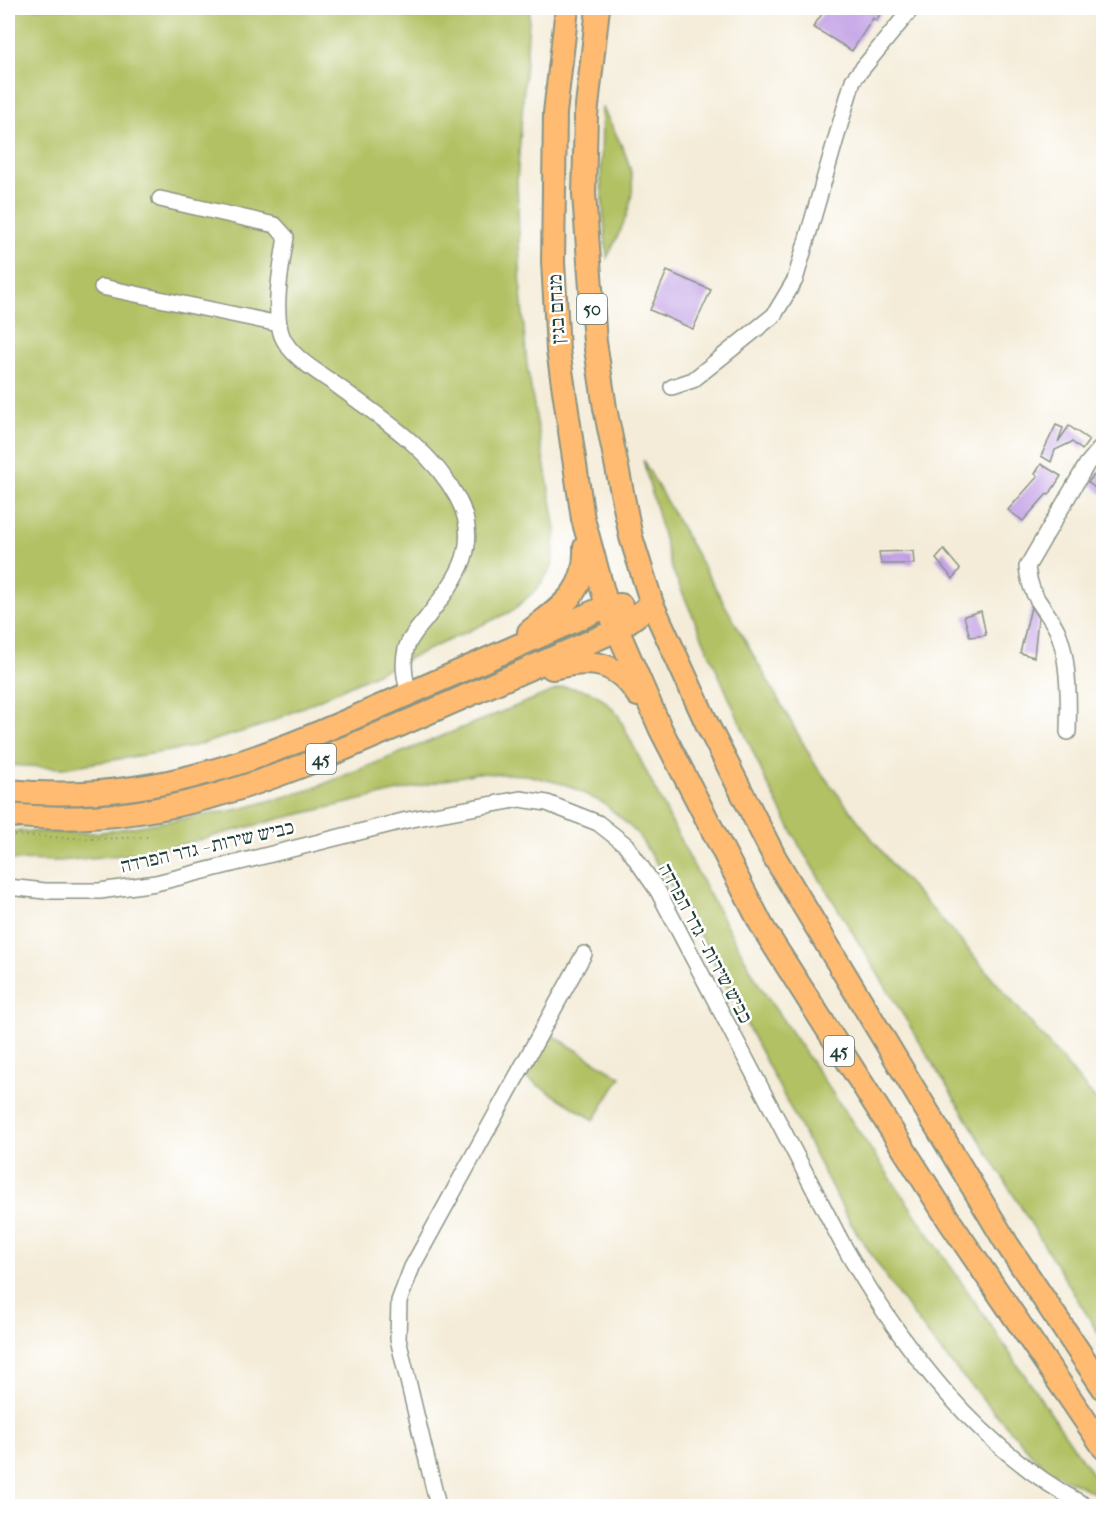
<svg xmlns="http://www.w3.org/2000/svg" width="1111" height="1514" viewBox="0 0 1111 1514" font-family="'IM FELL French Canon','Frank Ruhl Libre',serif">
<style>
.green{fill:#b2c164;stroke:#687f4c;stroke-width:1.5}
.building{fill:#bf9ce4}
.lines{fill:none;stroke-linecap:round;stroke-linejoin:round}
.minor-casing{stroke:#8a9486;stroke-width:18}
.highway-casing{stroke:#8a9486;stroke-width:26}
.path{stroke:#8a9486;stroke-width:2;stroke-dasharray:1.5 4.5;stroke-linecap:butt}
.minor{stroke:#fff;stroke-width:15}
.highway{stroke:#febb71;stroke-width:22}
.labels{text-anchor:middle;stroke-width:5;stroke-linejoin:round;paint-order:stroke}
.shield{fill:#fff;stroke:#627771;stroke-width:1.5}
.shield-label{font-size:18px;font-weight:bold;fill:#1f3d34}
.street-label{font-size:20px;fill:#1f3d34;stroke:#fff}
</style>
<rect width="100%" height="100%" fill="#fff"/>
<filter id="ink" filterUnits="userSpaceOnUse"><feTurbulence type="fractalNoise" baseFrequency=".0167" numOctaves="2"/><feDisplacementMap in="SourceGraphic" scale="12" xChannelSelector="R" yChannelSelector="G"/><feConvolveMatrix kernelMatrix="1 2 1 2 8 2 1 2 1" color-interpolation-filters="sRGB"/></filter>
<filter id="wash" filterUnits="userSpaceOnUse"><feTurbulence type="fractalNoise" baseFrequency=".008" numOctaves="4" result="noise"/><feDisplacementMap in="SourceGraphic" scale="24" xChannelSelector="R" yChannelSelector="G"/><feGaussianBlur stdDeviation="1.35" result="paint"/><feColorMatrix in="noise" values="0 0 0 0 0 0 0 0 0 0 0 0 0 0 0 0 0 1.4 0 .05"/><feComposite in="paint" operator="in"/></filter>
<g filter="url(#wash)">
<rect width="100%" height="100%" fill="#f4ecd8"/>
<path class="green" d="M 8,8 L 530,8 L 517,181 L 521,292 L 527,366 L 556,529 L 552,567 L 537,589 L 512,611 L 264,725 L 188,748 L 63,768 L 8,765 Z
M 602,107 C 639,177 644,186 607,258 L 601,181 Z
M 643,460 L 816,766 L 897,871 L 961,941 L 1103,1108 L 1103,1341 L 800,847 L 765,779 L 672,569 Z
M 563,687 C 592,689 599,693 618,715 L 691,861 L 761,988 L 1103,1490 L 1103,1497 L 1045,1469 L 941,1352 L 899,1296 L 850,1222 L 687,911 L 637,833 L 605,804 L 567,785 L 527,775 L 476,773 L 279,819 L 153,852 L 60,861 L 8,860 L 8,831 L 97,833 L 240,809 L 309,790 Z
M 552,1035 L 621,1077 L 594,1120 L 526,1078 Z"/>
<g id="blocks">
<path class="building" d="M 826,8 L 884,8 L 876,21 L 873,18 L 852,51 L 813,27 Z
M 667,271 L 711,290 L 693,329 L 650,310 Z
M 1056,425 L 1063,428 L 1058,442 L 1069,426 L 1089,440 L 1082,450 L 1072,442 L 1055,450 L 1051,462 L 1041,456 Z
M 1041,464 L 1061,476 L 1049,495 L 1047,494 L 1023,521 L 1008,510 L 1038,476 L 1035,474 Z
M 1098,471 L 1104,476 L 1104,496 L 1088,482 Z
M 944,550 L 960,569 L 953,579 L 936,559 Z
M 913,551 L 914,564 L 881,564 L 879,552 Z
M 1031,607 L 1038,618 L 1034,657 L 1020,653 Z
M 981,611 L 986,635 L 970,637 L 964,616 Z"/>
</g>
</g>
<g filter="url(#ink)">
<use href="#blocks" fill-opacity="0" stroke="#8a9486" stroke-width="1.5"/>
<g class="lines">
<defs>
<path id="minor" d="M 160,199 L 275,225 L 286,237 C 282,263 272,311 282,336 C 291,358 320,373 339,387 C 381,418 431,449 457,497 C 484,547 455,580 426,619 C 419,627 409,639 406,649 C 402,665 405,679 409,694
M 102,287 L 279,324
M 672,387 L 693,380 L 774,315 L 795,280 L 853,80 L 912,8
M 1068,732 C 1069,703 1069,656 1057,630 C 1044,604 1031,601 1027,567 L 1087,464 L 1104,444
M 8,887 L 45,891 L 100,891 L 156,883 L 407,820 L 520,799 L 547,803 L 598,823 L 626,845 L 658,891 L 842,1243 C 902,1348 977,1448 1086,1506
M 438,1506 L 398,1339 L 399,1301 L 412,1267 L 584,954"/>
<path id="highway" d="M 567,8 L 555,113 L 553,262 L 558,350 L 583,519 L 607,606 L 661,730 L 763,928 L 950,1222 L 1104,1448
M 598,8 L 586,115 L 584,194 L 595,342 L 605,408 L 631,537 L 652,604 L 708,726 L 775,858 L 1007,1244 L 1104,1389
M 529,632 C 561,606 587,593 585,547
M 552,668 C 591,659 615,660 638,695
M 8,791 C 155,806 268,756 399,698 C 468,668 538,637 607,606 L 621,605
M 8,815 C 157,831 275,779 409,721 C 478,691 547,660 617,630 L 652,604"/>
</defs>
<use href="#minor" class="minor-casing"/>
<use href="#highway" class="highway-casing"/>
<path class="path" d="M 8,835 L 95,839 L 147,837"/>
<use href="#minor" class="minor"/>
<use href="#highway" class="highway"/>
</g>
</g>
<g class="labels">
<g class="shield">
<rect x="577" y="294" width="30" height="30" rx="4.5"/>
<rect x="306" y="744" width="30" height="30" rx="4.5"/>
<rect x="824" y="1036" width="30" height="30" rx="4.5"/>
</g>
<g class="shield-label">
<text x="592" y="315">50</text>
<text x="321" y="765">45</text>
<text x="839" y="1057">45</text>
</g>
<g class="street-label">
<text transform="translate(556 309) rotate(-93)" y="7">מנחם בגין</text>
<text transform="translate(207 846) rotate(-13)" y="7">כביש שירות - גדר הפרדה</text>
<text transform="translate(706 943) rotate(62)" y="7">כביש שירות - גדר הפרדה</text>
</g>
</g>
<rect width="1111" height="1514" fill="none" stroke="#fff" stroke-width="30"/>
</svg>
